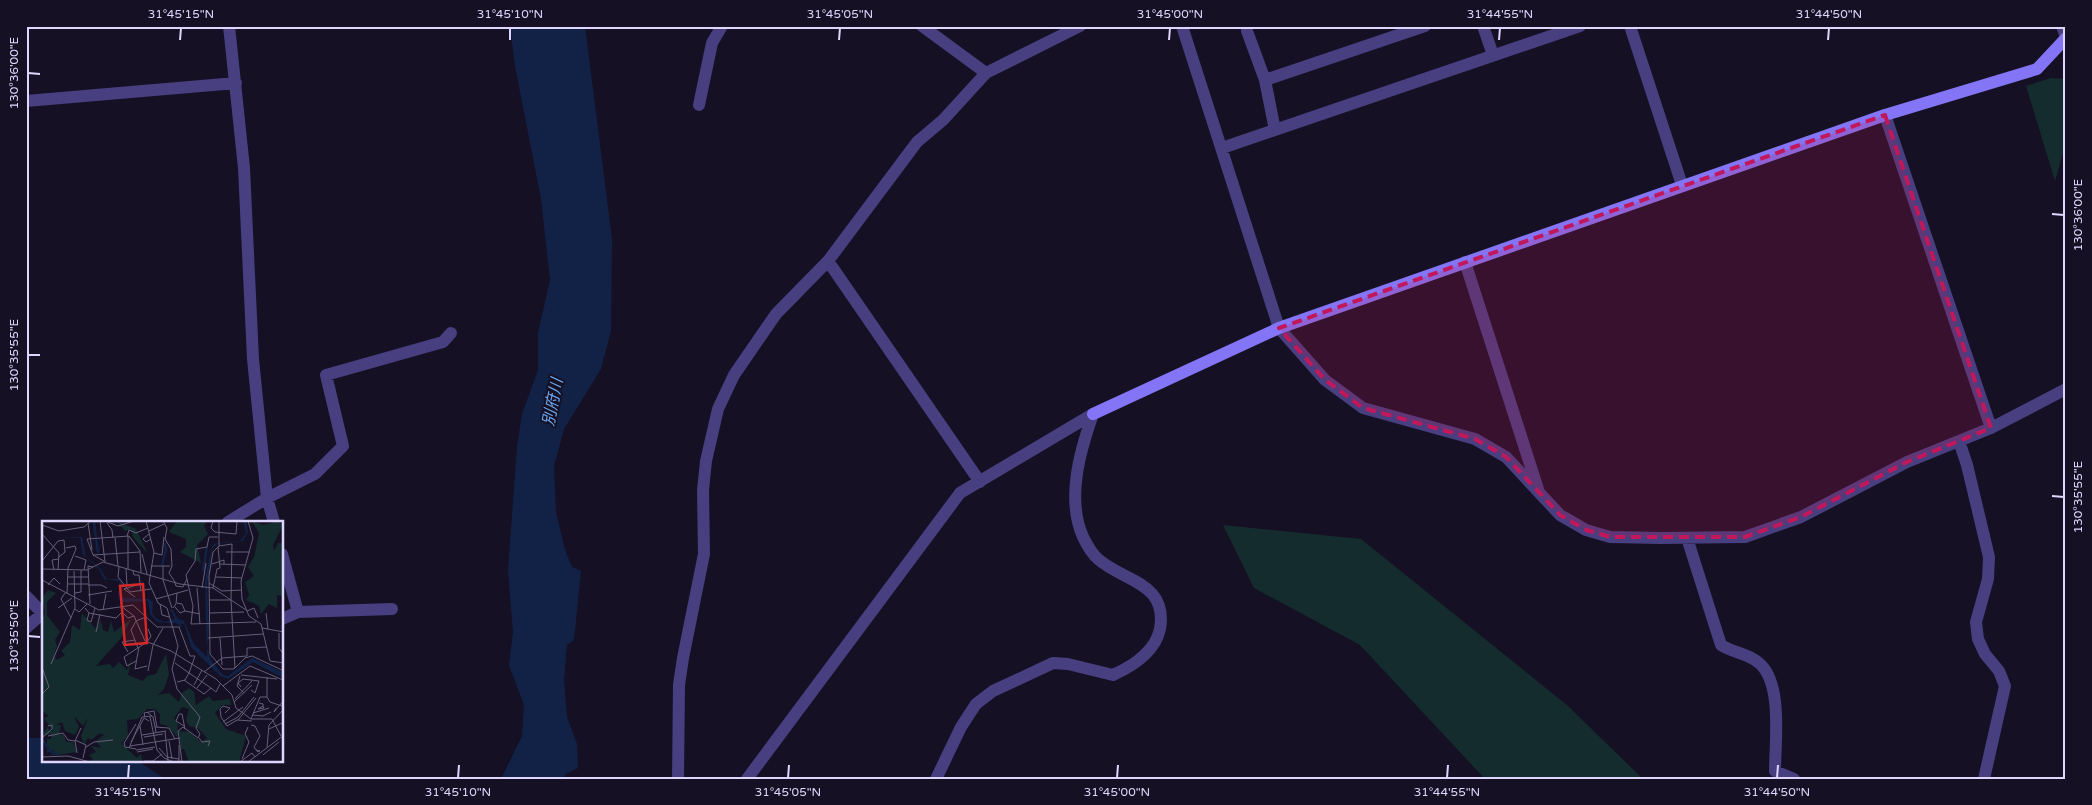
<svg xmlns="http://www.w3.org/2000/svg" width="2092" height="805" viewBox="0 0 2092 805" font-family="'Varela Round','Noto Sans JP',sans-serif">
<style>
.green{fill:#142c2d}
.water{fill:#122246}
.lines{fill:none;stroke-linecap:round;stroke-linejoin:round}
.street{stroke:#473f7f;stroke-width:12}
.secondary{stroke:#8375f5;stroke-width:12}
.marked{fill:#c2185b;fill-opacity:0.2;stroke:#c2185b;stroke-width:4;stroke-dasharray:10 6;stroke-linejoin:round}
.ticks{fill:none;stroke:#ded6fc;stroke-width:2}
.labels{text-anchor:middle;stroke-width:4;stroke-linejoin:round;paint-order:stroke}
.water-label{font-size:16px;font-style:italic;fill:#6ca9f4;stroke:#151024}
.inset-river{fill:none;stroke:#122246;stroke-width:2.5}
.inset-road{fill:none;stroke:#655f7a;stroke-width:1}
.view{fill:#d62828;fill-opacity:0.15;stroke:#d62828;stroke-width:2.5}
.inset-edge{fill:none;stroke:#ded6fc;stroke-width:2.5}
.neatline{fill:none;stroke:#ded6fc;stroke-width:2}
.ticks-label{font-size:12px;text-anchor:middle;fill:#ded6fc}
</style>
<rect width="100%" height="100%" fill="#151024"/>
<path class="green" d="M 2051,78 L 2066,79 L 2066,142 L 2055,181 L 2026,86 Z
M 1223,525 L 1361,539 L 1568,706 L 1643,779 L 1485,779 L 1360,645 L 1254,588 Z"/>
<path class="water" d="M 510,26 L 585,26 L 612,239 L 611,331 L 601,369 L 564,429 L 554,466 L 556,512 L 565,550 L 572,567 L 581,571 L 574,640 L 567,645 L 564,680 L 567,717 L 577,744 L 578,768 L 566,774 L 562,779 L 501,779 L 522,736 L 524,705 L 509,665 L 513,632 L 508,570 L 517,447 L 522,414 L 538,370 L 538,333 L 550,280 L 541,199 L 515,66 Z
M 26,738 L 44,738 L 44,761 L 138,761 L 165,779 L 26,779 Z"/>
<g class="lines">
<path class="street" d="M 229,26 L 244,168 L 253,359 L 267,498 L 274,522
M 922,26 L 986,73
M 1182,26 L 1279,328 L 1325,380 L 1363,408 L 1475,439 L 1506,457 L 1560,515 L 1586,530 L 1610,537 L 1661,538 L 1745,537 L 1801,517 L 1907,462 L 1991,428 L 2066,389
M 1247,26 L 1247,31 L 1265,80 L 1275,130
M 1483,26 L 1493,55
M 1630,26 L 1682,185
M 2062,26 L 2066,37
M 1265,80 L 1425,26
M 26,101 L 236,83
M 699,105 L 712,43 L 722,26
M 1885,115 L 1991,428
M 1222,148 L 1580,26
M 828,261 L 980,482
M 1465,262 L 1538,489
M 1959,441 L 1967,465 L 1989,557 L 1988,579 L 1976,622 L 1978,639 L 1985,654 L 1999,671 L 2005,686 L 1984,779
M 228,522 L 267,498 L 315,474 L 343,446 L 326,375 L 443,342 L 451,333
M 1687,538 L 1721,645 C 1733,653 1748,653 1759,663 C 1783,683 1775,742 1775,771 L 1794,779
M 282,554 L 298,612 L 282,619
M 26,596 L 44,615
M 298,612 L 392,609
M 26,628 L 44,612
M 678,779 L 679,685 L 683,658 L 704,554 L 703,490 L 706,461 L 718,409 L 734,375 L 776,314 L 828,261 L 917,142 L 943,120 L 986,73 L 1080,26
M 747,779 L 960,493 L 1093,414
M 936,779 L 961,727 L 976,704 L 993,691 L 1053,663 L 1068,664 L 1113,675 C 1133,666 1155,652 1160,629 C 1168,582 1124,582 1098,559 C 1092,554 1086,543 1083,537 C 1066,499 1080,451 1093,414"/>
<path class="secondary" d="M 1093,414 L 1279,328 L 1885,115 L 2037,69 L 2066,38"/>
</g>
<path class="marked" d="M 1885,115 L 1991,428 L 1907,462 L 1801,517 L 1745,537 L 1610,537 L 1586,530 L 1560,515 L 1506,457 L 1475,439 L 1363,408 L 1325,380 L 1279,328 Z"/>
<path class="ticks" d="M 180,40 L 181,28M 510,40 L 510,28M 839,40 L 840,28M 1169,40 L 1170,28M 1499,40 L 1500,28M 1828,40 L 1829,28M 28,73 L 40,74M 2052,214 L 2064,215M 28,355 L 40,355M 2052,496 L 2064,497M 28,636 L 40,637M 128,778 L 129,765M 458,778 L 459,765M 788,778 L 789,765M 1117,778 L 1118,765M 1447,778 L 1448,765M 1777,778 L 1778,765"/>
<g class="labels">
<g class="water-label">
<text transform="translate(552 402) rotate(-79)" y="6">別府川</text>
</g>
</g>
<g transform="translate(42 521)">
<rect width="241" height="241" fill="#151024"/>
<path d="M 74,0 L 94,8 L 106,33 L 91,16 L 89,8 L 83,10 ZM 135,0 L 165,0 L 162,5 L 166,13 L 155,24 L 159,42 L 138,31 L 144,26 L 144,18 L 127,11 ZM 210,0 L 222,4 L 236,0 L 241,4 L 231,24 L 232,30 L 236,22 L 241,22 L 241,75 L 235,74 L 235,87 L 227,83 L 219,93 L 217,85 L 204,79 L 207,74 L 203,61 L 212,55 L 206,46 L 212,36 L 217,12 ZM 6,69 L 14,72 L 5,81 L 5,94 L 18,111 L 13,119 L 15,125 L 12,135 L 15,139 L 23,134 L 19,130 L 28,121 L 30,104 L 38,109 L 40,92 L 54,108 L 59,99 L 61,109 L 66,111 L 69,100 L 72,111 L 89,98 L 80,116 L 54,145 L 68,143 L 71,147 L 77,141 L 85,149 L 90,135 L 86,154 L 101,160 L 105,155 L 114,153 L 124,133 L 127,153 L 122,168 L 116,174 L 127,172 L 137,181 L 140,172 L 147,167 L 152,171 L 154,184 L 167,175 L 171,180 L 188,178 L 189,184 L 180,184 L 173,192 L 184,208 L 204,215 L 197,241 L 147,241 L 142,228 L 139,228 L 137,210 L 147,211 L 159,221 L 165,217 L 156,207 L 147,205 L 144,199 L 147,188 L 140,186 L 132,197 L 136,203 L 135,216 L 126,205 L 118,203 L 118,193 L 112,188 L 105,188 L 96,198 L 85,199 L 86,215 L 79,222 L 95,237 L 99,233 L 101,241 L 48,240 L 51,238 L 47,234 L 54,231 L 49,225 L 59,227 L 54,220 L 62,214 L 58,212 L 49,219 L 46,217 L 42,224 L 39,215 L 46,197 L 41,205 L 32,195 L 37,206 L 33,214 L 23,210 L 20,201 L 14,204 L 19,204 L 17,214 L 22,214 L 24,221 L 31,221 L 35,231 L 7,235 L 13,232 L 11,229 L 5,232 L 5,218 L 9,218 L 9,213 L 0,215 L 6,205 L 8,210 L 11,210 L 2,197 L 7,195 L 0,190 L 0,100 L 3,92 L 0,77 Z" fill="#142c2d"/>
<path d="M 201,0 L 204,0 L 206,11 L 201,20 L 175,23 L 170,28 L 165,65 L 167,106 L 165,127 L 169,139 L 181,154 L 186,155 L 210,137 L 241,151 L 241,157 L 211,141 L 186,158 L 178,155 L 149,126 L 142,103 L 115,101 L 108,93 L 106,80 L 81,81 L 76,77 L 78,60 L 62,58 L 57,48 L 41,34 L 38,17 L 15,16 L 0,36 L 15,16 L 40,16 L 44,36 L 58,47 L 65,58 L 77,58 L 80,62 L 77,77 L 107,78 L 111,81 L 110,92 L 115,98 L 123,101 L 134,97 L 142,100 L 152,123 L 165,136 L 163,59 L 169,28 L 172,23 L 177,22 L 198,20 L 204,12 Z" fill="#122246"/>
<path class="inset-river" d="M 55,0 L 52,2 L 56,32M 120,44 L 124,29 L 123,22M 161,50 L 165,26M 129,88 L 139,106M 0,218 L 8,230 L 16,234"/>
<path class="inset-road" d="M 58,0 L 63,41M 63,0 L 76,5 L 92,0M 104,0 L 112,31 L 107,62 L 116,82 L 125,87 L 136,125 L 130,148 L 135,168 L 158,196 L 154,207 L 158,213 L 156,217 L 141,206 L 136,210 L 140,241M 121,0 L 125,7 L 123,18 L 129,28 L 130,45 L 127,52 L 133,61M 171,0 L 169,7 L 173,11 L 194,13 L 195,0M 206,0 L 211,17 L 199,60 L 200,78 L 207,95 L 219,103 L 228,140 L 242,142M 46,2 L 50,29M 65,2 L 70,9 L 71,17M 0,4 L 17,10 L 42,6 L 49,0M 107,10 L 122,3M 0,13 L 17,32 L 16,49M 107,13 L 101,18 L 104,21 L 109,18M 85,15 L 87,9 L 94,12 L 106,7M 86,15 L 86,48M 176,16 L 167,16 L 165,26 L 154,28 L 153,40 L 144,54 L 151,85 L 149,103 L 214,101M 73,17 L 76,45M 177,25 L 177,0M 24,27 L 33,25 L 34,28 L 26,47 L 25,73M 184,31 L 208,31M 112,32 L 120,34 L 122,16M 100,33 L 105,53M 51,34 L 98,31M 33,35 L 44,39 L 42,49M 0,40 L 16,20 L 22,19 L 23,31 L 17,36M 62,40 L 51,34 L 45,18 L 87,15 L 98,30 L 99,52M 170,43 L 182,39 L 182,43M 178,43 L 203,44M 109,45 L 128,45M 121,45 L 121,59 L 130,87M 77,46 L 76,56 L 88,71M 0,48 L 45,49 L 61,41 L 138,63 L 171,67 L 204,89M 84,48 L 85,64M 12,49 L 10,39 L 17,38M 91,50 L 92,54 L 97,54 L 99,70M 26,56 L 46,56M 174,56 L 200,57M 0,59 L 57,89 L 91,84 L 115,106 L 137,106 L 148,135 L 153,135 L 147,152 L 169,167M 133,62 L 134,65 L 141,66 L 145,58M 167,62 L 180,70M 26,63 L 46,63M 6,64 L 12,57 L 18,63M 46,64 L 59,64 L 65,67M 155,67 L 158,103M 160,67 L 164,42M 171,67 L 175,48 L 178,47 L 176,26M 180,70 L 200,69M 88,71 L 109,68M 23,72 L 19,78 L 29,97M 33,72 L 39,71 L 39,49M 46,74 L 70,70M 93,76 L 82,68 L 98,63M 114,78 L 146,69M 167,79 L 188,79M 48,83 L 46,45 L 51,46M 118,83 L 120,94 L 127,96M 79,85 L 92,95 L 103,120 L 129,130 L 174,158 L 190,174 L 194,187 L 209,198 L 230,198 L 239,215M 133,86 L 138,92 L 143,90 L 140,83 L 135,82M 16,87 L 30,77M 43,87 L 47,92 L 74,97 L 80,91 L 86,97 L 92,95M 131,87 L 134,83 L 135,72M 33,88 L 37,91 L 45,83M 61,89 L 64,73M 143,90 L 158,93M 205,90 L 212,87 L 216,97M 47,92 L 45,99 L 49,101 L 53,87M 168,92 L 202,91M 224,92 L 226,108M 220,107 L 242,111M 54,111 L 58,93M 237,112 L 237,127 L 242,134M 166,117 L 221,113M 178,117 L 180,144M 97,126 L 93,148 L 105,145M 96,127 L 89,109 L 94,100 L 104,96M 86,131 L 80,121 L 93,119M 205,135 L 205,127 L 225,126M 94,140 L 85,145 L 82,136 L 105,121 L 109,115 L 106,108M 133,142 L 147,152 L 143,159 L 135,161M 9,143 L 33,87 L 32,50M 193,147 L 189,79 L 190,23 L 177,25 L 171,31 L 167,55 L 168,133 L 181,148 L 191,148 L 193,147 L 203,137 L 210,135 L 242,150M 106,150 L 111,124 L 121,107M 162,151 L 180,137 L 205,135M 199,154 L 235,158M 198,155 L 195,165 L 202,172M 225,156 L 225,176M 142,159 L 162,173 L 169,167 L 174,171 L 178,163M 152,164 L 160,149M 181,165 L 208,145 L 241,159M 199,166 L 196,162 L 201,158 L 217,160 L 213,172 L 209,169M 155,167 L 165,154M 0,173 L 7,166 L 1,149M 225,176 L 228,181 L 240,185M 193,178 L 210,160M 192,181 L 210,164M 217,182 L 221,183 L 221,185 L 222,187 L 216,188 L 221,185M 234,187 L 232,191 L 242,179M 105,191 L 111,196 L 114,211M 183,192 L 188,187 L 181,185 L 178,188 L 179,196 L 185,205 L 195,199 L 210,200M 211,192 L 227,187M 210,194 L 221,195 L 229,191M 103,196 L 102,192 L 112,190 L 115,206M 108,196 L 115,229 L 122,237 L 132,241M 209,198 L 218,176 L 225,176M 196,199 L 214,177M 181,201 L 201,186M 94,203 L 82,222 L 83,226 L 94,228M 183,203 L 196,196 L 212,176M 209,204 L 213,205 L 218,215 L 212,226 L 214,229 L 216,231 L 218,230 L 214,229M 98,205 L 101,224M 142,205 L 134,200 L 137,193 L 140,193 L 143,208M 113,206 L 127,207 L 133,218M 227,208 L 242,201M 123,210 L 126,240M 100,214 L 124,210M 6,215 L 21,212 L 26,219 L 33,220M 102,216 L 121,213M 0,217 L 10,208 L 10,204 L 6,205M 157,217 L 160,221 L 168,220 L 166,225M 33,219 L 44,224 L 41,237M 127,220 L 130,238M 89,221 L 102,197 L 107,200M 137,224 L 137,241M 88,225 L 138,217M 44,226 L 52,221 L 71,219M 225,226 L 227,204 L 242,188M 87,227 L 100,196 L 110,195M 117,227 L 125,236 L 137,238M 94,229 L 113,226M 95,231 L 111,228M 35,232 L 33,220 L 39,207M 221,234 L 237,221M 0,236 L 26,235 L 48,241M 200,238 L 207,221 L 203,213 L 206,206M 102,240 L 111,240 L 120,233M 198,241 L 210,232 L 213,236M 206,241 L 242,214"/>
<path class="view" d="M 101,63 L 105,122 L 83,124 L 78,65 Z"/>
<rect width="241" height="241" class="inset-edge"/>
</g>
<rect width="2092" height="805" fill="none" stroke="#151024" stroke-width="55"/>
<rect x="28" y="28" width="2036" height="750" class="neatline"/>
<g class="ticks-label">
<text x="181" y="18">31°45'15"N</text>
<text x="510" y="18">31°45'10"N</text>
<text x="840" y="18">31°45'05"N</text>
<text x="1170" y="18">31°45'00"N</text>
<text x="1500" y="18">31°44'55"N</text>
<text x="1829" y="18">31°44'50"N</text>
<text transform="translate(14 73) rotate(-90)" y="4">130°36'00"E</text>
<text transform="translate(2078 215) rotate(-90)" y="4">130°36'00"E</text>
<text transform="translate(14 355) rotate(-90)" y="4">130°35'55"E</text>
<text transform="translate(2078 497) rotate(-90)" y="4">130°35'55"E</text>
<text transform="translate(14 636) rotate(-90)" y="4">130°35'50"E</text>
<text x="128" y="796">31°45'15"N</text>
<text x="458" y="796">31°45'10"N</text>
<text x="788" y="796">31°45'05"N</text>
<text x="1117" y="796">31°45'00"N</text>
<text x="1447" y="796">31°44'55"N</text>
<text x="1777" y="796">31°44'50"N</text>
</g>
</svg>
